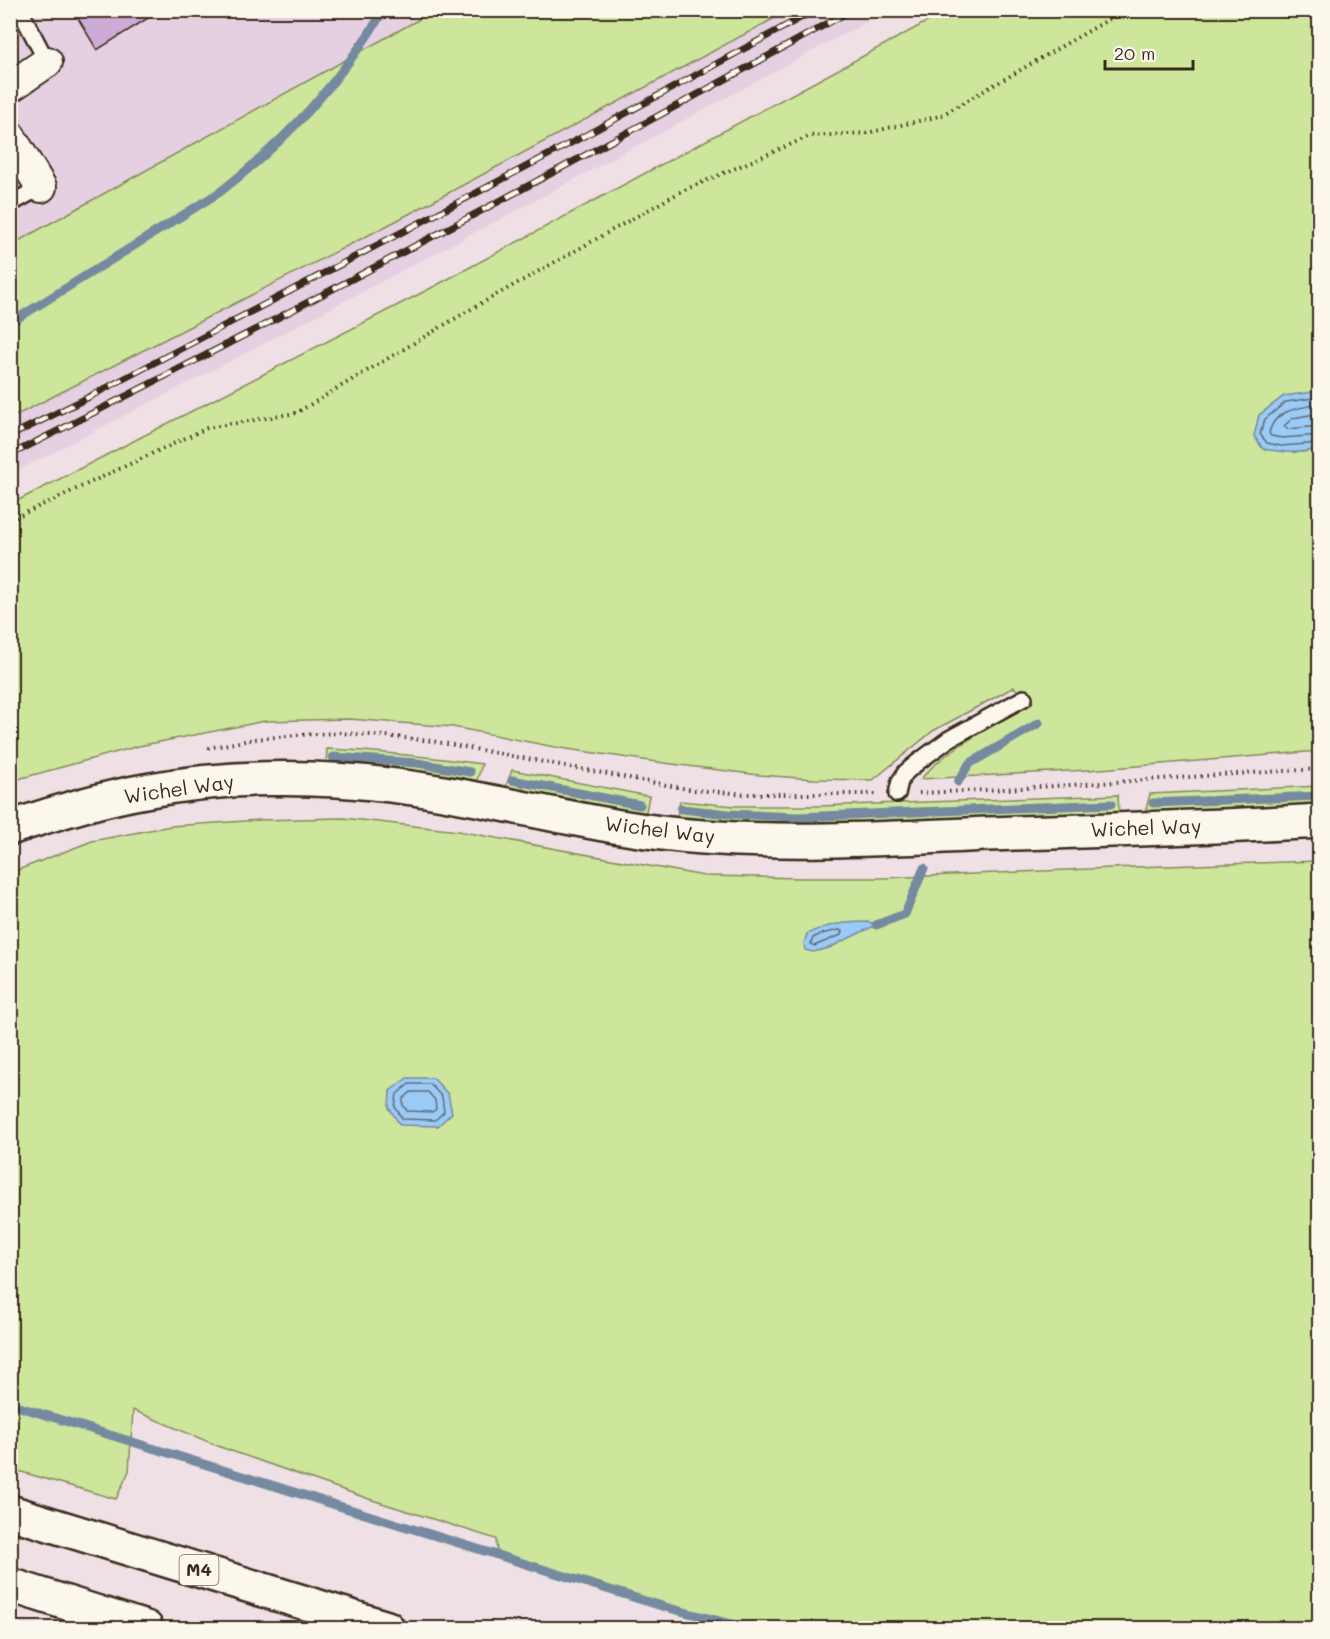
<svg xmlns="http://www.w3.org/2000/svg" width="1330" height="1639" viewBox="0 0 1330 1639" font-family="Mali,sans-serif">
<style>
.built{fill:#e4d0e0}
.green{fill:#cde69b;stroke:#84885c;stroke-width:1.5}
.water{fill:#9acaf6;stroke:#748aa0;stroke-width:1.5}
.lines{fill:none;stroke-linecap:round;stroke-linejoin:round}
.shore{stroke:#616a74;stroke-width:1.5}
.stream{stroke:#748aa0;stroke-width:9}
.building{fill:#ceabd4;stroke:#3b2a1e;stroke-width:1.5}
.lane-casing{stroke:#3b2a1e;stroke-width:20}
.street-casing{stroke:#3b2a1e;stroke-width:34}
.secondary-casing{stroke:#3b2a1e;stroke-width:38}
.highway-casing{stroke:#3b2a1e;stroke-width:38}
.path{stroke:#3b2a1e;stroke-width:4;stroke-dasharray:1.5 4.5;stroke-linecap:butt}
.lane{stroke:#fbf7ec;stroke-width:15}
.street{stroke:#fbf7ec;stroke-width:30}
.secondary{stroke:#fbf7ec;stroke-width:33}
.highway{stroke:#fbf7ec;stroke-width:33}
.rail-casing{stroke:#3b2a1e;stroke-width:7}
.rail{stroke:#fbf7ec;stroke-width:4.5;stroke-dasharray:14;stroke-linecap:butt}
.labels{text-anchor:middle;stroke-width:4.5;stroke-linejoin:round;paint-order:stroke}
.shield{fill:#fbf7ec;stroke:#75685c;stroke-width:1.5}
.shield-label{font-size:18px;font-weight:bold;fill:#3b2a1e}
.street-label{font-size:20px;fill:#3b2a1e;stroke:#fbf7ec}
</style>
<rect width="100%" height="100%" fill="#eee0e5"/>
<filter id="ink" filterUnits="userSpaceOnUse"><feTurbulence type="fractalNoise" baseFrequency=".0167" numOctaves="2"/><feDisplacementMap in="SourceGraphic" scale="12" xChannelSelector="R" yChannelSelector="G"/><feConvolveMatrix kernelMatrix="1 2 1 2 8 2 1 2 1" color-interpolation-filters="sRGB"/></filter>
<g filter="url(#ink)">
<path class="built" d="M 11,11 L 434,11 L 11,245 Z
M 788,11 L 887,11 L 523,207 L 238,357 L 11,474 L 11,418 L 394,222 Z"/>
<path class="green" d="M 434,11 L 788,11 L 394,222 L 11,418 L 11,245 Z
M 947,11 L 1319,11 L 1319,751 L 1088,770 L 921,779 C 945,749 992,727 1026,707 L 1024,698 L 1014,687 L 933,731 L 873,780 L 814,779 L 759,775 L 664,763 L 560,748 L 453,727 L 349,719 L 265,721 L 139,746 L 11,781 L 11,504 L 435,286 Z
M 327,749 C 379,751 430,757 482,764 L 476,784 L 362,766 L 326,763 Z
M 512,770 L 649,796 L 645,817 L 505,789 Z
M 1319,786 L 1319,807 L 1145,813 L 1150,794 Z
M 1118,795 L 1119,816 L 824,828 L 676,821 L 680,801 L 735,806 L 818,806 Z
M 343,818 L 458,831 L 704,876 L 803,878 L 883,878 L 1135,867 L 1319,861 L 1319,1628 L 747,1628 L 665,1607 L 497,1554 L 496,1539 L 369,1499 L 223,1448 L 133,1410 L 129,1471 L 116,1499 L 11,1469 L 10,873 L 92,841 L 171,826 L 260,820 Z"/>
<path class="water" d="M 1319,391 L 1319,448 C 1303,455 1280,452 1263,449 L 1254,436 L 1259,415 L 1284,396 Z
M 869,922 L 876,925 L 829,948 L 813,952 L 805,950 L 804,944 L 807,934 C 827,924 847,922 869,922 Z
M 407,1078 L 433,1078 L 448,1094 L 452,1113 L 438,1126 L 400,1125 L 389,1108 L 390,1091 Z"/>
<g class="lines">
<path class="shore" d="M 1320,397 L 1286,402 L 1265,419 L 1260,434 L 1267,443 L 1281,446 L 1320,443
M 1320,404 C 1299,408 1274,409 1269,433 L 1271,436 L 1282,438 L 1320,435
M 1320,413 L 1293,418 L 1284,426 L 1287,429 L 1320,426
M 839,930 L 842,931 L 841,935 L 814,946 L 811,944 L 813,938 L 821,934 Z
M 430,1084 L 442,1097 L 444,1112 L 435,1120 L 403,1119 L 395,1107 L 397,1094 L 409,1084 Z
M 411,1092 L 428,1092 L 435,1100 L 436,1109 L 432,1112 L 407,1111 L 403,1105 L 403,1099 Z"/>
<path class="stream" d="M 10,323 L 220,192 C 287,140 339,83 384,10
M 333,757 L 417,763 L 470,772
M 512,780 L 640,805
M 958,782 L 969,764 L 1039,723
M 1153,803 L 1320,796
M 681,809 L 729,814 L 798,817 L 1111,804
M 876,925 L 905,914 L 924,868
M 10,1404 L 665,1607 L 747,1628"/>
</g>
<path class="building" d="M 73,10 L 161,10 L 97,50 Z"/>
<g class="lines">
<defs>
<path id="lane" d="M 20,10 L 47,62
M 10,204 L 41,187
M 897,794 L 900,781 L 906,772 L 918,762 L 949,739 L 1024,698"/>
<path id="street" d="M 10,87 L 47,62
M 10,136 L 41,187"/>
<path id="secondary" d="M 10,828 C 54,813 99,799 145,791 C 222,776 311,775 389,785 C 494,797 597,830 703,837 C 798,844 893,838 988,834 C 1099,830 1209,828 1320,821"/>
<path id="highway" d="M 10,1512 L 387,1628
M 10,1585 L 146,1628"/>
</defs>
<use href="#lane" class="lane-casing"/>
<use href="#street" class="street-casing"/>
<use href="#secondary" class="secondary-casing"/>
<use href="#highway" class="highway-casing"/>
<path class="path" d="M 10,520 L 207,428 L 296,413 L 473,308 L 682,191 L 810,136 L 867,133 L 940,116 L 1125,10
M 208,748 L 255,739 L 297,735 L 339,733 L 386,736 L 432,741 L 693,790 L 747,794 L 876,794
M 919,793 C 1053,788 1186,776 1320,769"/>
<use href="#lane" class="lane"/>
<use href="#street" class="street"/>
<use href="#secondary" class="secondary"/>
<use href="#highway" class="highway"/>
<defs>
<path id="rail" d="M 10,436 L 91,396 L 588,134 L 815,10
M 10,455 C 294,312 574,163 852,10"/>
</defs>
<use href="#rail" class="rail-casing"/>
<use href="#rail" class="rail"/>
</g>
</g>
<g class="labels">
<rect class="shield" x="179.5" y="1555" width="39" height="30" rx="4.5"/>
<g class="shield-label">
<text x="199" y="1576">M4</text>
</g>
<g class="street-label">
<text transform="translate(179 789) rotate(-8)" y="7">Wichel Way</text>
<text transform="translate(1146 828) rotate(-2)" y="7">Wichel Way</text>
<text transform="translate(660 830) rotate(7)" y="7">Wichel Way</text>
</g>
</g>
<rect width="1330" height="1639" fill="none" stroke="#fbf7ec" stroke-width="36"/>
<rect x="18" y="18" width="1294" height="1603" fill="none" stroke="#3b2a1e" stroke-width="2" filter="url(#ink)"/>
<path d="M1105 60v9h88v-9" fill="none" stroke="#3b2a1e" stroke-width="3"/>
<text x="1114" y="60" font-size="18" fill="#3b2a1e" stroke="#fbf7ec" stroke-width="4.5" paint-order="stroke">20 m</text>
</svg>
